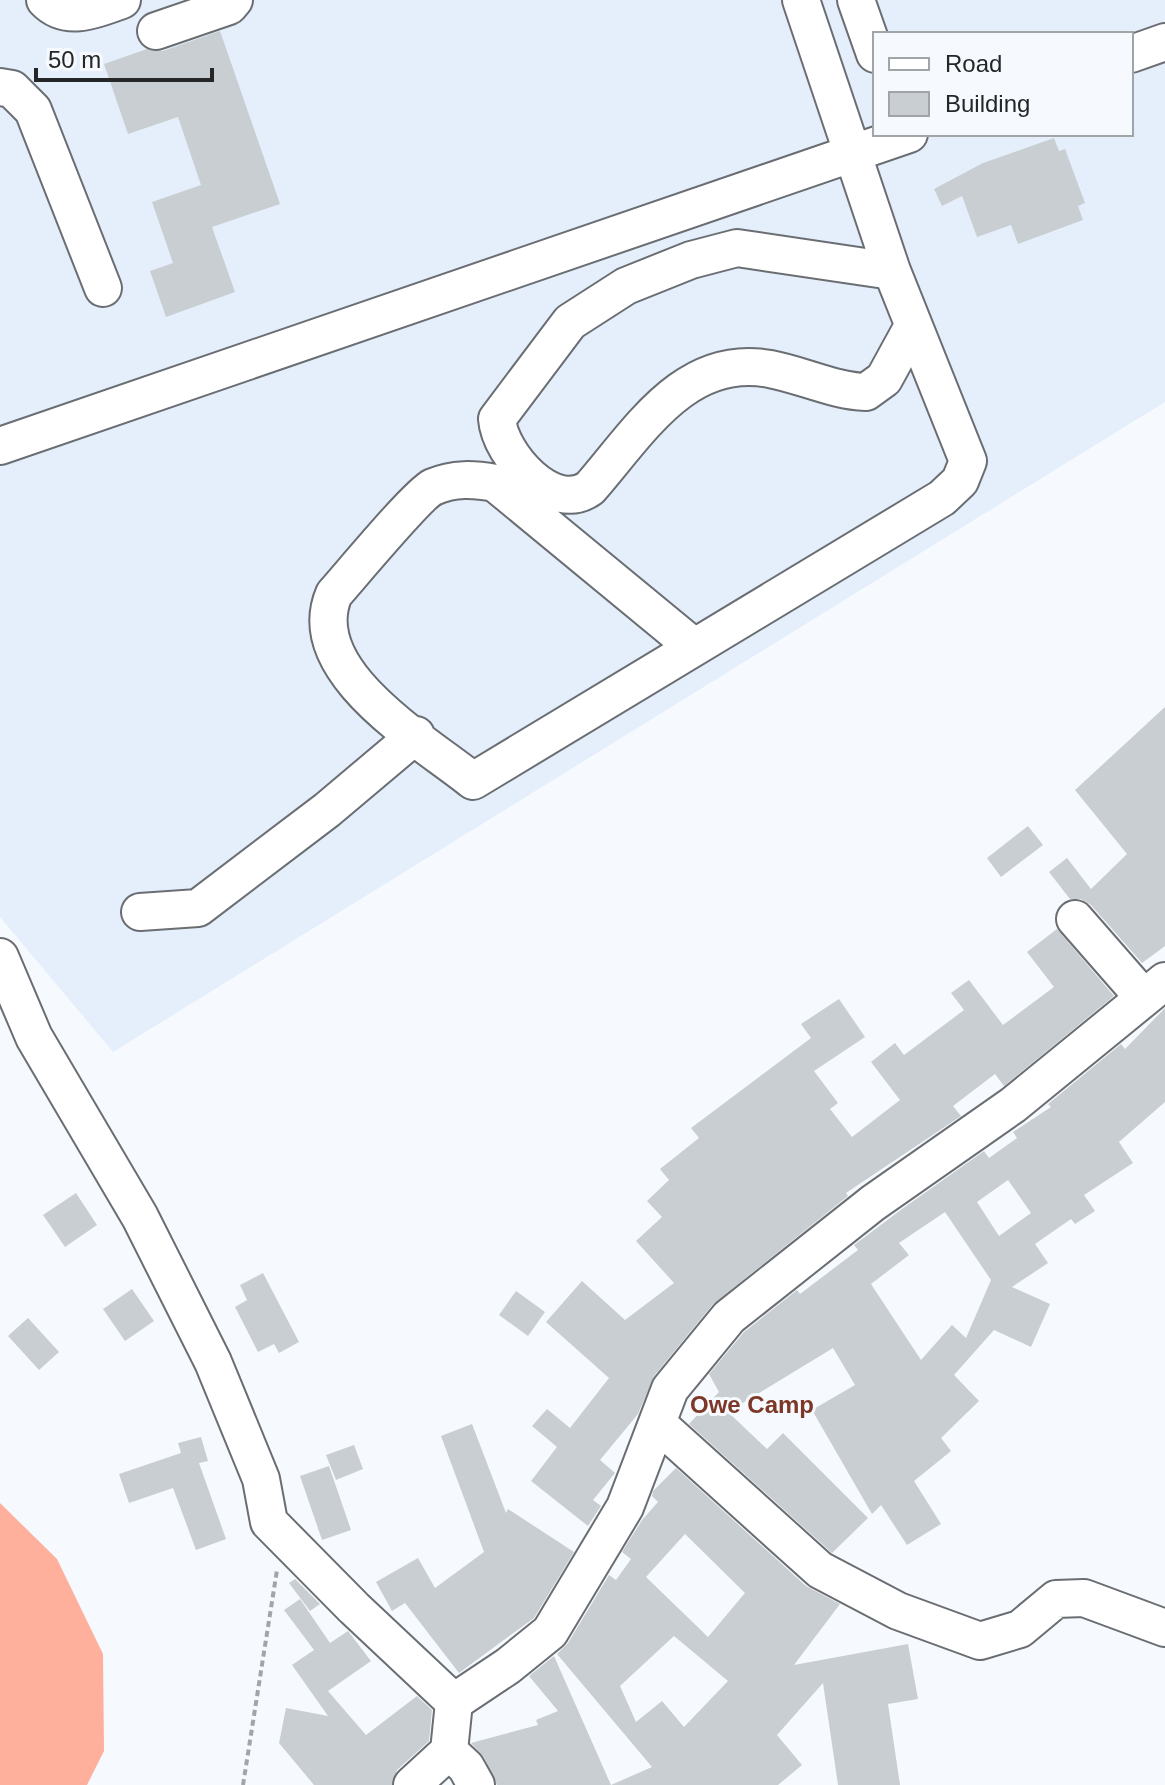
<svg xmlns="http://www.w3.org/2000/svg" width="1165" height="1785" viewBox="0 0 1165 1785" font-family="Arial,sans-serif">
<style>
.built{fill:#e5effb;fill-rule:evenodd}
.forest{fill:#feb09d}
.building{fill:#c9ced3;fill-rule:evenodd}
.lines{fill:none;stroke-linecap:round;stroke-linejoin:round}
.minor-casing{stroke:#6a6e73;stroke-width:40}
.path{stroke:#a1a5a8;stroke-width:4;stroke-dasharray:6 4;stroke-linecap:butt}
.minor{stroke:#fff;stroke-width:36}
.labels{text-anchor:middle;stroke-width:6;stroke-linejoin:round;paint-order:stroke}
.neighbourhood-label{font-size:24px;font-weight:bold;fill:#7c3727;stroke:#f6fafe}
</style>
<rect width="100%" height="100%" fill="#f6fafe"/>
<path class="built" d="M 0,0 L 1165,0 L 1165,402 L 113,1052 L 0,917 ZM 875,34 L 1131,34 L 1131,134 L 875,134 Z"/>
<path class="forest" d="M 0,1503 L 57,1559 L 103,1654 L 104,1751 L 87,1785 L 0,1785 Z"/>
<path class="building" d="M 220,31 L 280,204 L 212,227 L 235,292 L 166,317 L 150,271 L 173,263 L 152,202 L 201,185 L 178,117 L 128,134 L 104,64 L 147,49 L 163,51 Z
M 1054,138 L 1059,151 L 1065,149 L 1085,203 L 1078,206 L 1083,220 L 1018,244 L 1011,225 L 977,237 L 962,196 L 942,206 L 934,189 L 983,163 Z
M 1165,707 L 1165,946 L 1142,963 L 1091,905 L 1081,899 L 1070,899 L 1049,872 L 1067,858 L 1091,889 L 1127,854 L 1075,790 Z
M 1028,826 L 1043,845 L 1001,877 L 987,858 Z
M 1057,929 L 1114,996 L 1004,1086 L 995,1074 L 953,1106 L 961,1116 L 846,1193 L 848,1196 L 713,1304 L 654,1376 L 638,1414 L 600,1460 L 615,1473 L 593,1500 L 601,1506 L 588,1526 L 531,1481 L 557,1447 L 532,1426 L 547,1409 L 570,1428 L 609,1378 L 546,1322 L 582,1281 L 625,1320 L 674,1283 L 636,1241 L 662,1217 L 647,1201 L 669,1180 L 660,1169 L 699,1138 L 691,1128 L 811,1038 L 801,1024 L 839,999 L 865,1037 L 814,1071 L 838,1103 L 830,1109 L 852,1137 L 900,1100 L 871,1062 L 895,1043 L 904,1055 L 964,1010 L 951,993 L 969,980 L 1003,1025 L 1054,987 L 1027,952 Z
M 1165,1008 L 1165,1102 L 1119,1142 L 1133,1163 L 1084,1195 L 1095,1211 L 1075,1224 L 1071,1219 L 1035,1244 L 1048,1263 L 1012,1287 L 1050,1304 L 1031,1347 L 994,1330 L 954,1375 L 979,1401 L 941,1438 L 951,1451 L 914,1481 L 941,1524 L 907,1545 L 881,1505 L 872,1514 L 812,1410 L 855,1385 L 833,1348 L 728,1412 L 767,1449 L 783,1433 L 868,1518 L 832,1553 L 689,1424 L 719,1392 L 709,1374 L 744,1332 L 797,1290 L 800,1294 L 858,1250 L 854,1245 L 902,1209 L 984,1151 L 989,1158 L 1017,1138 L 1013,1132 L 1051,1107 L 1048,1104 L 1121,1044 L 1125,1049 ZM 1008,1180 L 1031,1213 L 999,1236 L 977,1202 ZM 945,1212 L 991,1280 L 966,1338 L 952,1325 L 921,1360 L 871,1284 L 909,1255 L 899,1243 Z
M 76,1193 L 97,1225 L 65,1247 L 43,1215 Z
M 263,1273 L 299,1342 L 279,1353 L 274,1344 L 258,1352 L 235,1307 L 247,1300 L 240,1285 Z
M 132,1289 L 154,1321 L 125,1341 L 103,1309 Z
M 516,1291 L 545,1312 L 528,1336 L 499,1315 Z
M 28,1318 L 59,1352 L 39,1370 L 8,1336 Z
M 472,1424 L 506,1513 L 508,1509 L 574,1552 L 534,1618 L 459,1673 L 405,1603 L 392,1611 L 376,1582 L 418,1558 L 435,1588 L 484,1552 L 441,1436 Z
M 201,1437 L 208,1461 L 199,1463 L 226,1539 L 196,1550 L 173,1488 L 129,1503 L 119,1474 L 181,1453 L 178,1443 Z
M 354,1445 L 363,1469 L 336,1480 L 326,1455 Z
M 329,1466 L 351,1530 L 322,1540 L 300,1476 Z
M 676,1468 L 806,1586 L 840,1604 L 794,1665 L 908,1644 L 918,1699 L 888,1704 L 900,1785 L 838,1785 L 823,1683 L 777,1735 L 802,1765 L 778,1785 L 497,1785 L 484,1757 L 471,1743 L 538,1725 L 536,1720 L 558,1711 L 529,1676 L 554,1656 L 611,1785 L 652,1767 L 557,1654 L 568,1643 L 609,1575 L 616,1580 L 631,1559 L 622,1552 L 642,1520 L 658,1502 L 652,1496 L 653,1491 ZM 685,1534 L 745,1593 L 708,1637 L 646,1577 ZM 674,1636 L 728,1681 L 684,1727 L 662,1701 L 636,1722 L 620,1686 Z
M 295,1579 L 320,1604 L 310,1611 L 289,1583 Z
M 300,1599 L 330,1643 L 348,1631 L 371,1661 L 328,1691 L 366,1735 L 417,1696 L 432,1710 L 429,1741 L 397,1770 L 392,1785 L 314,1785 L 279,1743 L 286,1708 L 328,1716 L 292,1665 L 314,1650 L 284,1610 Z"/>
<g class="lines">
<defs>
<path id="minor" d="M 45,0 C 67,23 97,9 122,0
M 856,0 L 875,54
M 156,31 L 229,6 L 234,0
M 1131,54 L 1165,42
M 0,87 L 12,89 L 33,110 L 103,288
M 892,271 L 737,248 L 691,260 L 626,286 L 570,322 L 497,419 C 500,455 553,515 590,488 C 639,432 685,353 770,369 C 802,375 834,391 866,392 L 884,379 L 913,326
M 0,446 L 909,134
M 694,647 L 495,483 C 474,479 454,478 433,487 C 417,495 351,575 334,594 C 301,671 422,740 473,781 L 942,498 L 960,481 L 968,461 L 892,271 L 801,0
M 140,912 L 198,908 L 327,810 L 416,735
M 1075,919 L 1144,998
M 0,957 L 34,1037 L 140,1217 L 213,1362 L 261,1479 L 269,1522 L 354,1608 L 454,1702 L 449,1751 L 466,1767 L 476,1785
M 657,1423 L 820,1570 L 898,1611 L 980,1641 L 1020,1629 L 1056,1599 L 1084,1598 L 1165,1628
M 454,1702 L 508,1666 L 550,1632 L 625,1507 L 670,1389 L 729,1317 L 873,1203 L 1013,1105 L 1165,981
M 412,1785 L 449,1751"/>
</defs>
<use href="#minor" class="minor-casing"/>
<path class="path" d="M 243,1785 L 277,1570"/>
<use href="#minor" class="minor"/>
</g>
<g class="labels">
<g class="neighbourhood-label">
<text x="752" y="1413">Owe Camp</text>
</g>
</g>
<rect x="873" y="32" width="260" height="104" fill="#f6fafe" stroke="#a2a5a8" stroke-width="2"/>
<rect x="889" y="58" width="40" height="12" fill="#ffffff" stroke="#a2a5a8" stroke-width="2"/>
<text x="945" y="72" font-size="24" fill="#242628">Road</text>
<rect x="889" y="92" width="40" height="24" fill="#c9ced3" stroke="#a2a5a8" stroke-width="2"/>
<text x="945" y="112" font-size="24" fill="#242628">Building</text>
<path d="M36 68v12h176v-12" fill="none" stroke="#242628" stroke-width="4"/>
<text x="48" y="68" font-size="24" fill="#242628" stroke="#f6fafe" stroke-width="6" paint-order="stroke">50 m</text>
</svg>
